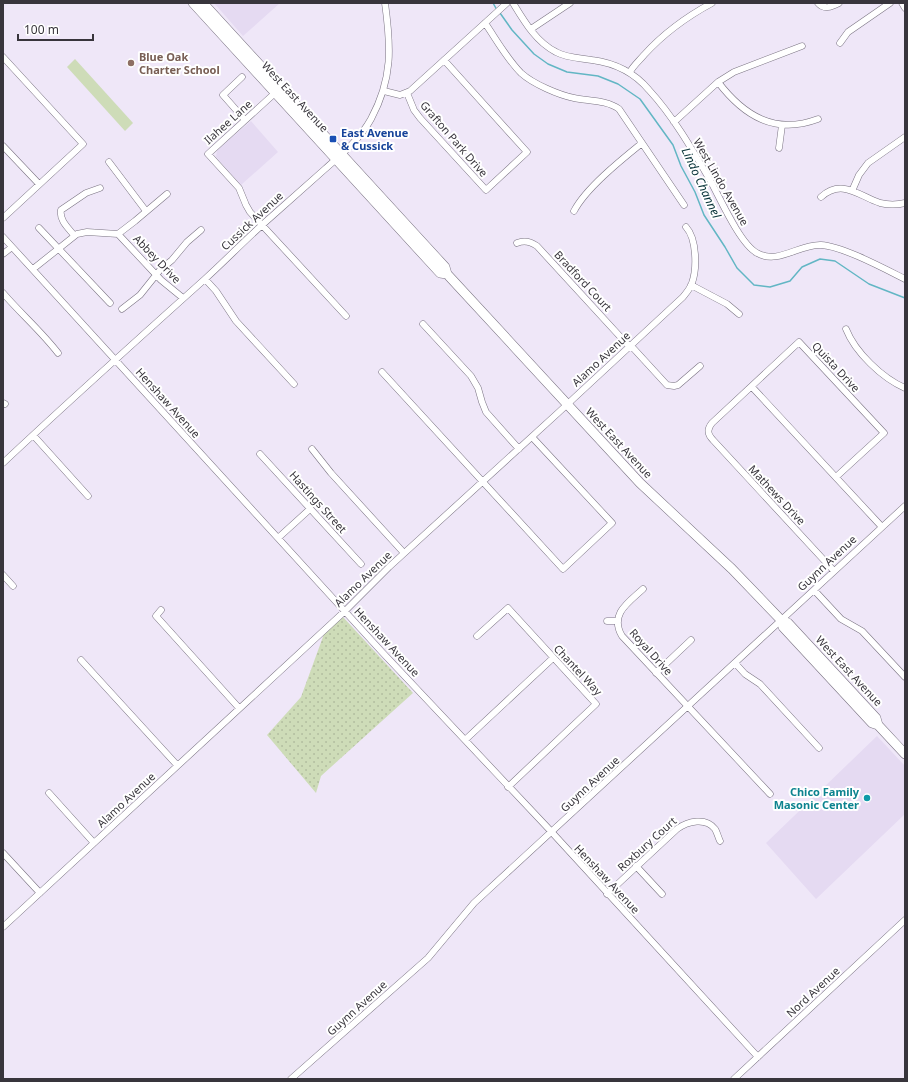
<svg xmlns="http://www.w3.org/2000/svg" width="908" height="1082" viewBox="0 0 908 1082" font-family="'Noto Sans',sans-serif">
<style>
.built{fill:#e5daf2}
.grass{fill:url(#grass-dots)}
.park{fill:#cedcb8}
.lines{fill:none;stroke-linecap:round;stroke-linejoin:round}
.stream{stroke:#62b6c4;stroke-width:1.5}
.street-casing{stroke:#7a7382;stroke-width:7}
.secondary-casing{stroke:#7a7382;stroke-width:10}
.street{stroke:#fff;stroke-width:6}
.secondary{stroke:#fff;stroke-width:9}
.education-dot{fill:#8d6e63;stroke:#fff;stroke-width:1.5}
.transit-dot{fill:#1a4fb4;stroke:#fff;stroke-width:1.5}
.culture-dot{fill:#0f9aa8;stroke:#fff;stroke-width:1.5}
.labels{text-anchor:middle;stroke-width:4;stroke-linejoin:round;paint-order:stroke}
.education-label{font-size:11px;font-weight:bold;fill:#785e54;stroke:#fff;text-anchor:start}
.street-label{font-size:11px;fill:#38353c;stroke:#fff}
.transit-label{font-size:11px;font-weight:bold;fill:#164399;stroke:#fff;text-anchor:start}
.culture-label{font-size:11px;font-weight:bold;fill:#0d838f;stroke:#fff;text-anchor:end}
.water-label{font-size:12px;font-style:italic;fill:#0a343a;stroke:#fff}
</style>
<defs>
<pattern id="grass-dots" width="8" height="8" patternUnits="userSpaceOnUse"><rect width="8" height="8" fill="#cedcb8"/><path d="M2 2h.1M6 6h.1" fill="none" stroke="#b2bd9f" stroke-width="1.8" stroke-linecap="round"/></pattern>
</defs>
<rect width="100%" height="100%" fill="#efe7f8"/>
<path class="built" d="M 214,3 L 280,3 L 243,36 Z
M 251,121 L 278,152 L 241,185 L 216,157 L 217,150 Z
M 877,736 L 905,766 L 905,814 L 816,899 L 766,843 Z"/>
<path class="grass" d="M 343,617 L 413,693 L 321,776 L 316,793 L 267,735 L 301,697 L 324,634 Z"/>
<path class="park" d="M 75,59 L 133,123 L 125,131 L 67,67 Z"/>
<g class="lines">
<path class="stream" d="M 493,3 L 497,10
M 500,13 L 512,30 L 534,54 L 548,64 L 567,72 L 598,76 L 618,84 L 640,99 L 673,145 L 681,166 L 695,192 L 704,215 L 725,247 L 737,268 L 754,285 L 770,287 L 790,281 L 802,267 L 820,259 L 835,261 L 869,284 L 905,298"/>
<defs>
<path id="street" d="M 513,3 C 524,21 536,42 556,52 C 567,58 580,58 592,60 C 615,63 634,72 649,90 C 673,116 692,149 710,180 C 720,198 740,244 757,253 C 778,265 799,244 821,245 C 842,246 885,269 905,279
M 818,3 C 824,10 831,7 839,3
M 902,3 L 905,8
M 485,23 C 496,39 507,59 521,73 C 533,84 559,95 574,98 C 589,101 607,100 619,109 L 684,205
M 531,29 L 570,3
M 840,43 L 848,32 L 890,3
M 3,57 L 83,144 L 3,218
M 630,72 C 633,66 639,61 644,55 C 664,33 686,17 712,3
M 242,77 L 223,95 L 245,120
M 718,82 C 744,116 775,135 818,119
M 384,91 L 400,95 L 410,91 L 507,3
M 275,93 L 208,154 L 239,188 L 246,205 L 250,212 L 346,316
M 407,93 L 414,110 L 420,118 L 486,190 L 527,152 L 444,60
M 674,122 L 718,82 L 734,72 L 802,46
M 3,146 L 39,184
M 779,148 L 782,125
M 109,162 L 146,211
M 852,191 L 859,175 L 868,163 L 905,137
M 821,197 C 842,178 859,196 880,203 C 888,205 897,205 905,203
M 574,211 C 586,188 621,160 642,143
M 39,228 L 110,303
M 118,234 L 135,221 L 167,194
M 74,235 C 68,228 59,220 61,210 L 86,193 L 100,188
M 3,237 L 382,652 L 547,827 L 758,1057
M 517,243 C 524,240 530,241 537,246 L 626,343 L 634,349 L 667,385 L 674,386 L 678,385 L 700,366
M 3,254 L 12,247
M 33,269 L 77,234 L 87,232 L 118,234 L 161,280 L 183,298
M 205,279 L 216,291 L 236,321 L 294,384
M 691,285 L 727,304 L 739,314
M 3,293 C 21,314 41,331 58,353
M 122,309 L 140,295 L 160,270 L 172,260 L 187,242 L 201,230
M 423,324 L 471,376 L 478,388 L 482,402 L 486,412 L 519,449
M 846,329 C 855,352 882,378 905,388
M 382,372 L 563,569 L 612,523 L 532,437
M 752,387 L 882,527
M 3,403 L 5,404
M 33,435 L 88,496
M 312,449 L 331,473 L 404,553
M 260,454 L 361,564
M 3,463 C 69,401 137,340 205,279 C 227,259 248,237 271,217 C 289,201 307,185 325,169 C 342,154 360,139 371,119 C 393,78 391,47 385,3
M 278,538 L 310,509
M 834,571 L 713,440 C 707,434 707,429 712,423 L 799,342 L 884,433 L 836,477
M 3,575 L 13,586
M 643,589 C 629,602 609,614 622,636 L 770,794
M 814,590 L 841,619 L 862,631 L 905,677
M 161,610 L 156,616 L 239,708
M 607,621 L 617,621
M 477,636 L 508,608 L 596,704 L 508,787
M 81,660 L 177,765
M 735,663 L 745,674 L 760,684 L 819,748
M 656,673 L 691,640
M 465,740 L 553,658
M 49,793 L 94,843
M 3,853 L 40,893
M 636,866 L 662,894
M 607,894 L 677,829 C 688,821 706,817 715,829 C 717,832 718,837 720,841
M 3,927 L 345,611 L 389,567 L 559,412 L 683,297 C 686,293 690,289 692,283 C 697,269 697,239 686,227
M 291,1079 L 428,958 L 474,903 L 905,506
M 734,1079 L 905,920"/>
<path id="secondary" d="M 193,3 L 440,273 L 447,274
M 203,3 L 445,267 L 447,274 L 640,483 L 732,569 L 781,620 L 783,627 L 872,723 L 878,725
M 781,620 L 788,623 L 876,718 L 878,725 L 905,754"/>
</defs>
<use href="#street" class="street-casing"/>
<use href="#secondary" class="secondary-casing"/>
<use href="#street" class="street"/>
<use href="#secondary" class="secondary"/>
</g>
<circle class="education-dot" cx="131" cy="63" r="4"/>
<rect class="transit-dot" x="329" y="135" width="8" height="8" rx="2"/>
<circle class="culture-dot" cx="867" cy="798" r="4"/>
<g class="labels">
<g class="education-label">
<text x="139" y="61">Blue Oak<tspan x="139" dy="13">Charter School</tspan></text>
</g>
<g class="street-label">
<text transform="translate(295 97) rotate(47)" y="4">West East Avenue</text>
<text transform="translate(228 122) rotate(-42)" y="4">Ilahee Lane</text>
<text transform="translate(454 139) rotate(49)" y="4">Grafton Park Drive</text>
<text transform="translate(721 182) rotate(60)" y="4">West Lindo Avenue</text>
<text transform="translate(252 221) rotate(-43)" y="4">Cussick Avenue</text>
<text transform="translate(157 259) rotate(46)" y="4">Abbey Drive</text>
<text transform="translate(583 281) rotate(47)" y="4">Bradford Court</text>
<text transform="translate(601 359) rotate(-43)" y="4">Alamo Avenue</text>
<text transform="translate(836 367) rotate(47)" y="4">Quista Drive</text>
<text transform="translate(168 403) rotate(48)" y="4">Henshaw Avenue</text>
<text transform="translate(619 443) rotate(47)" y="4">West East Avenue</text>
<text transform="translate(777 495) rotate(47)" y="4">Mathews Drive</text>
<text transform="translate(318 502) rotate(48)" y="4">Hastings Street</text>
<text transform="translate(827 563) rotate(-43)" y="4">Guynn Avenue</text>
<text transform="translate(363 579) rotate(-44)" y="4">Alamo Avenue</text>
<text transform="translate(387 642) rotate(47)" y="4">Henshaw Avenue</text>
<text transform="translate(651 652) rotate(48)" y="4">Royal Drive</text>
<text transform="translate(578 670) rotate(47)" y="4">Chantel Way</text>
<text transform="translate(849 671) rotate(47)" y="4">West East Avenue</text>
<text transform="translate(590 784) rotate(-43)" y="4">Guynn Avenue</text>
<text transform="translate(126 800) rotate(-43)" y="4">Alamo Avenue</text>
<text transform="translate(647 844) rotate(-42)" y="4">Roxbury Court</text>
<text transform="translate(607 879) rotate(47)" y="4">Henshaw Avenue</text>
<text transform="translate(813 992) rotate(-43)" y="4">Nord Avenue</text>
<text transform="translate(357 1008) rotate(-42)" y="4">Guynn Avenue</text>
</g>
<g class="transit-label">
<text x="341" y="137">East Avenue<tspan x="341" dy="13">&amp; Cussick</tspan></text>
</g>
<g class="culture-label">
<text x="859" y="796">Chico Family<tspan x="859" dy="13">Masonic Center</tspan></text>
</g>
<g class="water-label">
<text transform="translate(701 183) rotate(65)" y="4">Lindo Channel</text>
</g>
</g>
<rect width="908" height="1082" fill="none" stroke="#38353c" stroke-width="8"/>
<path d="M18 34v6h75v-6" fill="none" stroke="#38353c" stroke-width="2"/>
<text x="24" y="34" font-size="12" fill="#38353c" stroke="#ffffff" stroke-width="3" paint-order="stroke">100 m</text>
</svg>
